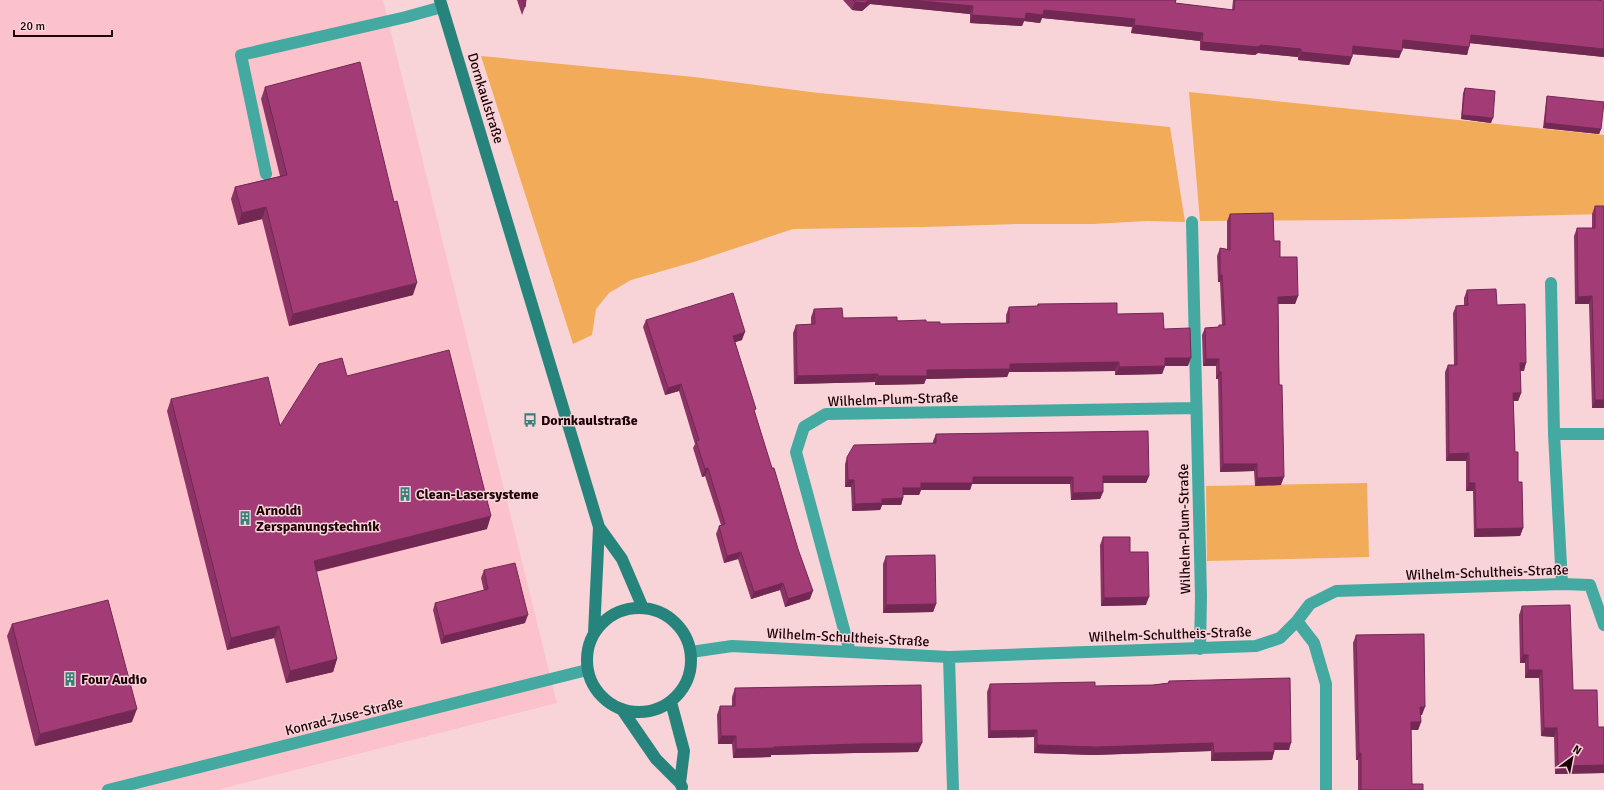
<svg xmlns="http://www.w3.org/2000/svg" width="1604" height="790" viewBox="0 0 1604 790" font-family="Signika,sans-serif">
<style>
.built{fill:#fcc2cb}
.green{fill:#f2ab59}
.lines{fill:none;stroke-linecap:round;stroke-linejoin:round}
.lane{stroke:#43a9a1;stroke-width:12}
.street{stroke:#43a9a1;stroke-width:12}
.secondary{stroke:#26847d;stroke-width:12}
.wall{fill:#8b3365}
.shaded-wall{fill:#712953}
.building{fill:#a23b76;stroke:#712953}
.labels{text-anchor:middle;stroke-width:3;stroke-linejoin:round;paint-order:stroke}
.street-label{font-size:14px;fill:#1d0208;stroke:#f8d4d9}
.poi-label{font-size:14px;font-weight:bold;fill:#1d0208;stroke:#f8d4d9;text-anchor:start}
</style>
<rect width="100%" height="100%" fill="#f8d4d9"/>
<path class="built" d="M 0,0 L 383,0 L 557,703 L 217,790 L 0,790 Z"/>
<path class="green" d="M 481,56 L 694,77 L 819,93 L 1170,127 L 1185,222 L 1147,221 L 1093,224 L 1019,224 L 924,227 L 793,229 L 697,261 L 631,280 L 609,293 L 596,309 L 592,335 L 573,344 Z
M 1189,92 L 1604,135 L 1604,214 L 1362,220 L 1200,221 Z
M 1367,483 L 1369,557 L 1207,561 L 1206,486 Z"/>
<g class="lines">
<path class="lane" d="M 266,174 L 241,55 L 406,17 L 442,7"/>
<path class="street" d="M 1192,222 L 1201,596 L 1200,649
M 1551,283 L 1554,434 L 1604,434
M 1554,434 L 1562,584
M 1297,621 L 1314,643 L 1326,684 L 1326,790
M 691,652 L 732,646 L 949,657 L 1256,646 L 1280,638 L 1297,621 L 1310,604 L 1336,591 L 1562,584 L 1590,585 L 1604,625
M 850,652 L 796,452 L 804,427 L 826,414 L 1196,408
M 949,657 L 953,790
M 108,790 L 587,670"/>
<path class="secondary" d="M 440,0 L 599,527 L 622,559 L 643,608
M587 660a52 52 0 1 1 104 0a52 52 0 1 1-104 0Z
M 594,633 L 599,527
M 671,702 L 684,751 L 680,783 L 682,787
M 623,711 L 656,759 L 680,783"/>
</g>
<path class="wall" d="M 517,0 L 526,0 L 525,7 L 522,15 Z
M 840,0 L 1176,0 L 1175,3 L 1232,10 L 1233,0 L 1598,0 L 1604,1 L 1604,57 L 1470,43 L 1467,55 L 1402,48 L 1399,58 L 1352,54 L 1352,57 L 1349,65 L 1298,60 L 1298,57 L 1258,53 L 1255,55 L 1200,50 L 1200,41 L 1131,33 L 1132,27 L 1042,18 L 1040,23 L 1024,21 L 1022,26 L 970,23 L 970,14 L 870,4 L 862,11 L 852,10 L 843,0 Z
M 265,87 L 413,295 L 289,326 L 262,219 L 238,225 L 231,199 L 235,187 L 280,176 L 261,99 Z
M 1465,88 L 1491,123 L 1461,119 L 1463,93 Z
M 1547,96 L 1601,129 L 1599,134 L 1543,128 L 1546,101 Z
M 1595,206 L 1604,408 L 1592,408 L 1589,304 L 1575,304 L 1574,236 L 1577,228 L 1592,228 L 1592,214 Z
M 1230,214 L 1274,241 L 1280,257 L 1298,296 L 1295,304 L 1278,304 L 1281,485 L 1255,486 L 1254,471 L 1220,472 L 1218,379 L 1216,379 L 1216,366 L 1203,366 L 1202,335 L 1205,328 L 1218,327 L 1219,325 L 1222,325 L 1220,282 L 1218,282 L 1217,256 L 1220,248 L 1227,249 L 1227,221 Z
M 1467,290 L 1497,305 L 1524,371 L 1520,371 L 1521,393 L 1518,401 L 1513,401 L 1515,452 L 1523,528 L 1520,536 L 1474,537 L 1473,491 L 1466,491 L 1466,461 L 1446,461 L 1445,372 L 1448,365 L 1454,365 L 1453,313 L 1456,306 L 1464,305 L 1464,298 Z
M 1038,304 L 1117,314 L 1164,329 L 1188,366 L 1165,366 L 1162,374 L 1115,375 L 1115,371 L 1009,372 L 1007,377 L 926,379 L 924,384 L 875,385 L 875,382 L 794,384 L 793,333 L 796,325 L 811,324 L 811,317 L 814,309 L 843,318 L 926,322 L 940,324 L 1006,323 L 1006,315 L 1009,307 L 1037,306 Z
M 646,320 L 742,340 L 735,342 L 755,413 L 810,599 L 785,607 L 780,590 L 751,599 L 738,559 L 724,563 L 716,534 L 719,526 L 721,525 L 705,476 L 702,477 L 693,448 L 695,444 L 679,391 L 665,395 L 643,327 Z
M 347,376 L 487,529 L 316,572 L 337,659 L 333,672 L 286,683 L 274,638 L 227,650 L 167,411 L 171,399 L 280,426 Z
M 936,434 L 1149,476 L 1146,483 L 1103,483 L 1103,492 L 1100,499 L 1071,500 L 1070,484 L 972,484 L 970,490 L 921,490 L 919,495 L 903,495 L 903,498 L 901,505 L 882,505 L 880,510 L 852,511 L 851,487 L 845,487 L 845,464 L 847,457 L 933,443 L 933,441 Z
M 1103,537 L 1130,552 L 1146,605 L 1101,606 L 1100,545 Z
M 886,556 L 936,604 L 933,612 L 883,613 L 883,564 Z
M 484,570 L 525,623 L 441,644 L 433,610 L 435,603 L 484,591 L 481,578 Z
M 1522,606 L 1573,690 L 1598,727 L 1604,727 L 1604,773 L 1555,774 L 1554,737 L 1541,736 L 1539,678 L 1525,678 L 1525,663 L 1520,663 L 1519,615 Z
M 12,624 L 132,722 L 35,746 L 7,636 Z
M 1356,635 L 1422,715 L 1420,715 L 1421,722 L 1418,730 L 1411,730 L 1412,784 L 1423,790 L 1358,790 L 1358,760 L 1356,760 L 1353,643 Z
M 1169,681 L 1289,750 L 1274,750 L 1274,752 L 1272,760 L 1211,761 L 1211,751 L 1093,755 L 1034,753 L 1034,737 L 988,738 L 987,692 L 990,684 L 1095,686 L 1153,685 L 1168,683 Z
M 735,688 L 918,752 L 855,753 L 771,755 L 771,757 L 733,758 L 732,744 L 718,744 L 717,715 L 720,706 L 732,706 L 732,697 Z"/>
<path class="shaded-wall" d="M 869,0 L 911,0 L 973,6 L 970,14 L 870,4 L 862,11 L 852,10 L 855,2 Z
M 1044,10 L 1135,19 L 1132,27 L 1042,18 L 1040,23 L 1024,21 L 1022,26 L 970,23 L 972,15 L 1026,13 Z
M 1134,25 L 1203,33 L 1200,41 L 1131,33 Z
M 1471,35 L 1604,49 L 1604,57 L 1468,43 Z
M 1403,40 L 1469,47 L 1467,55 L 1400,48 Z
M 1202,42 L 1261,45 L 1301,49 L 1298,57 L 1258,53 L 1255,55 L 1200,50 Z
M 1353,46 L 1402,51 L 1399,58 L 1350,54 Z
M 1301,52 L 1352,57 L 1349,65 L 1298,60 Z
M 1462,115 L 1493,118 L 1491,123 L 1461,119 Z
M 1545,123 L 1601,129 L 1599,134 L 1543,128 Z
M 266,207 L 262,219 L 238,225 L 242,213 Z
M 1220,275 L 1222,275 L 1220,282 L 1218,282 Z
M 417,283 L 413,295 L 289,326 L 293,314 Z
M 1298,296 L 1295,304 L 1276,304 L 1278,297 Z
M 1592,296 L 1589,304 L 1575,304 L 1578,297 Z
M 745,332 L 742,340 L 730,344 L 733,336 Z
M 1165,358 L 1191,358 L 1188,366 L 1165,366 L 1162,374 L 1115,375 L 1119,367 Z
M 1206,359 L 1219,359 L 1216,366 L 1203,366 Z
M 1119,362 L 1115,371 L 1009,372 L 1007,377 L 926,379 L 924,384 L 875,385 L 878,376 L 927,370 L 1010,364 Z
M 1520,363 L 1526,363 L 1524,371 L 1517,371 Z
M 1219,372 L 1221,372 L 1218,379 L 1216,379 Z
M 878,374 L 875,382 L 794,384 L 797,376 Z
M 681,384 L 679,391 L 665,395 L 668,388 Z
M 1513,393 L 1521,393 L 1518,401 L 1510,401 Z
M 1595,400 L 1604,400 L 1604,408 L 1592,408 Z
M 1469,453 L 1466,461 L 1446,461 L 1449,454 Z
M 1223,464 L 1257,464 L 1254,471 L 1220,472 Z
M 708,468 L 705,476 L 702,477 L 705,469 Z
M 1103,476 L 1149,476 L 1146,483 L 1100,483 Z
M 973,477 L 1073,477 L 1070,484 L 972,484 L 970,490 L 921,490 L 919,495 L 901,495 L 903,488 L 921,483 Z
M 1284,477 L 1281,485 L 1255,486 L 1257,478 Z
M 848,480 L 854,480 L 851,487 L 845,487 Z
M 1469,483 L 1475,483 L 1473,491 L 1466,491 Z
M 1103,492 L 1100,499 L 1071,500 L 1073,493 Z
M 903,498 L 901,505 L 882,505 L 880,510 L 852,511 L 855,504 L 882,499 Z
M 491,516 L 487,529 L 309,573 L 314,561 Z
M 1523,528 L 1520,536 L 1474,537 L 1476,529 Z
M 741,552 L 738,559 L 724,563 L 727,556 Z
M 783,583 L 780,590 L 751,599 L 754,592 Z
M 813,591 L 810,599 L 785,607 L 788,599 Z
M 1149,597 L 1146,605 L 1101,606 L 1104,598 Z
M 936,604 L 933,612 L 883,613 L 886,605 Z
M 528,615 L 525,623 L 441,644 L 444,636 Z
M 279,626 L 274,638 L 227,650 L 231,638 Z
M 1523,655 L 1528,655 L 1525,663 L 1520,663 Z
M 337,659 L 333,672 L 286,683 L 290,671 Z
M 1528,670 L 1542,670 L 1539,678 L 1525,678 Z
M 1420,707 L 1425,707 L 1422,715 L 1417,715 Z
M 137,709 L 132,722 L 35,746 L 40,734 Z
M 1411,722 L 1421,722 L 1418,730 L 1408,730 Z
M 1544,728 L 1557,728 L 1554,737 L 1541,736 Z
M 1037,730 L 1034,737 L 988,738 L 990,731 Z
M 721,736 L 736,736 L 732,744 L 718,744 Z
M 922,743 L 918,752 L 855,753 L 771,755 L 771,757 L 733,758 L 736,749 L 774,747 L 858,744 Z
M 1213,743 L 1211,751 L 1093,755 L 1034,753 L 1037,745 Z
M 1274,743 L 1291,743 L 1289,750 L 1271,750 Z
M 1274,752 L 1272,760 L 1211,761 L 1214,753 Z
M 1359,753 L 1361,753 L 1358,760 L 1356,760 Z
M 1604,765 L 1604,773 L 1555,774 L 1558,766 Z"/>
<path class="building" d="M 523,0 L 526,0 L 525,7 Z
M 853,0 L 869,0 L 865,3 L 855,2 Z
M 911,0 L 1176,0 L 1175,3 L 1234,10 L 1235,0 L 1598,0 L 1604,1 L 1604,49 L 1471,35 L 1469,47 L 1403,40 L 1402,51 L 1353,46 L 1352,57 L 1301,52 L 1301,49 L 1261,45 L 1258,47 L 1202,42 L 1203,33 L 1134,25 L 1135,19 L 1044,10 L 1043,15 L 1026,13 L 1025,19 L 972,15 L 973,6 Z
M 360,62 L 394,202 L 397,201 L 417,283 L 293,314 L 266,207 L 242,213 L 235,187 L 287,175 L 265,87 Z
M 1465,88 L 1495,91 L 1493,118 L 1462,115 Z
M 1547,96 L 1604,102 L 1601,129 L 1545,123 Z
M 1595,206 L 1604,206 L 1604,400 L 1595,400 L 1592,296 L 1578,297 L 1577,228 L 1595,228 Z
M 1273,213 L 1274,241 L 1280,241 L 1280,257 L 1297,257 L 1298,296 L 1278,297 L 1279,385 L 1282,385 L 1284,477 L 1257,478 L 1257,464 L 1223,464 L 1221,372 L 1219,372 L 1219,359 L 1206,359 L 1205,328 L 1219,327 L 1219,325 L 1225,325 L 1222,275 L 1220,275 L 1220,248 L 1230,250 L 1230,214 Z
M 1496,289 L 1497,305 L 1525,304 L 1526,363 L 1520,363 L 1521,393 L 1513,393 L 1515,452 L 1518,452 L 1518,482 L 1522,482 L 1523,528 L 1476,529 L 1475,483 L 1469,483 L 1469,453 L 1449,454 L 1448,365 L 1457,365 L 1456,306 L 1468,305 L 1467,290 Z
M 733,293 L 745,332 L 733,336 L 756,409 L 754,410 L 772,468 L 774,468 L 798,549 L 813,591 L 788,599 L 783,583 L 754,592 L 741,552 L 727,556 L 719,526 L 725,524 L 708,468 L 705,469 L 696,441 L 699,440 L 681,384 L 668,388 L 646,320 Z
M 1117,303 L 1117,314 L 1163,313 L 1164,329 L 1190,328 L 1191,358 L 1165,358 L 1165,366 L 1119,367 L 1119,362 L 1010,364 L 1010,369 L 927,370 L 927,376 L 878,376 L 878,374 L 797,376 L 796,325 L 815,324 L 814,309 L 842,308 L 843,318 L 897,317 L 897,321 L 926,320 L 926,322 L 940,322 L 940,324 L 1009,323 L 1009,307 L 1038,306 L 1038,304 Z
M 449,350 L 491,516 L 314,561 L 337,659 L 290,671 L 279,626 L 231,638 L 171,399 L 268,377 L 280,426 L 319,364 L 342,358 L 347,376 Z
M 1148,431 L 1149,476 L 1103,476 L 1103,492 L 1073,493 L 1073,477 L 973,477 L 973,483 L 921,483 L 921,488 L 903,488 L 903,498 L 882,499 L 882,503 L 855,504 L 854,480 L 848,480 L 847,457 L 854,445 L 936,443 L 936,434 Z
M 1103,537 L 1130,537 L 1130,552 L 1148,552 L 1149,597 L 1104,598 Z
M 935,555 L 936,604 L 886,605 L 886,556 Z
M 515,563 L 528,615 L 444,636 L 435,603 L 488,589 L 484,570 Z
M 108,600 L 137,709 L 40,734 L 12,624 Z
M 1570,605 L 1573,690 L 1597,690 L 1598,727 L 1604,727 L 1604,765 L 1558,766 L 1557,728 L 1544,728 L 1542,670 L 1528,670 L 1528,655 L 1523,655 L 1522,606 Z
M 1424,634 L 1425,707 L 1420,707 L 1421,722 L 1411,722 L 1412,784 L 1423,784 L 1423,790 L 1361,790 L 1361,753 L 1359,753 L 1356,635 Z
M 1290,678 L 1291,743 L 1274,743 L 1274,752 L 1214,753 L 1213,743 L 1096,747 L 1037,745 L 1037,730 L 990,731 L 990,684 L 1095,682 L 1095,686 L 1153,685 L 1169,683 L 1169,681 Z
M 921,685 L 922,743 L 858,744 L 774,747 L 774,748 L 736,749 L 736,736 L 721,736 L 720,706 L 735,706 L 735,688 Z"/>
<defs>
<symbol id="bus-bare" viewBox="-9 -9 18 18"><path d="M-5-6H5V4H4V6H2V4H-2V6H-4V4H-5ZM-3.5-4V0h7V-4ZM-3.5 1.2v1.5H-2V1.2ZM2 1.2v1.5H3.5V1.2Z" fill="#39817b" stroke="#f8d4d9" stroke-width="2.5" paint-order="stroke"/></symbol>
<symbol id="building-bare" viewBox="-9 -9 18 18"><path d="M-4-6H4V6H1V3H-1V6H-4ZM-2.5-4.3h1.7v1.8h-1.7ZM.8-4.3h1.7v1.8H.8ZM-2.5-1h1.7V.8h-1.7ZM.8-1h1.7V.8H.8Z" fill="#39817b" stroke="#f8d4d9" stroke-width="2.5" paint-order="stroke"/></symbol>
</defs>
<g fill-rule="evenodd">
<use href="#bus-bare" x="520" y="410" width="20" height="20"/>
<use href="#building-bare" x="395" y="484" width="20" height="20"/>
<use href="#building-bare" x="235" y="508" width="20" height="20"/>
<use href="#building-bare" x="60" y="669" width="20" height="20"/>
</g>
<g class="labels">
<g class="street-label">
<text transform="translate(486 98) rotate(73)" y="5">Dornkaulstraße</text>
<text transform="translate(893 399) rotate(-2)" y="5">Wilhelm-Plum-Straße</text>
<text transform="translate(1184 529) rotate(-91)" y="5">Wilhelm-Plum-Straße</text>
<text transform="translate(1487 572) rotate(-2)" y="5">Wilhelm-Schultheis-Straße</text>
<text transform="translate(1170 634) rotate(-2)" y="5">Wilhelm-Schultheis-Straße</text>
<text transform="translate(848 637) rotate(3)" y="5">Wilhelm-Schultheis-Straße</text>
<text transform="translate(344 716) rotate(-14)" y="5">Konrad-Zuse-Straße</text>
</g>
<g class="poi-label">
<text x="541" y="425">Dornkaulstraße</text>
<text x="416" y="499">Clean-Lasersysteme</text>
<text x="256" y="515">Arnoldi<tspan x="256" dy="16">Zerspanungstechnik</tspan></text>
<text x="81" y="684">Four Audio</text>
</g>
</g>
<g transform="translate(1572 758) rotate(32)" stroke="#f8d4d9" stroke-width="3" paint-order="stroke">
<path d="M0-3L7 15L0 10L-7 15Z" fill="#1d0208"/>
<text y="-6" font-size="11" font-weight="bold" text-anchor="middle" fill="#1d0208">N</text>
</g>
<path d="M14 30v6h98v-6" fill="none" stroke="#1d0208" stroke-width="2"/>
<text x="20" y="30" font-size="12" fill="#1d0208" stroke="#f8d4d9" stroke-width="3" paint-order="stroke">20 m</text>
</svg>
